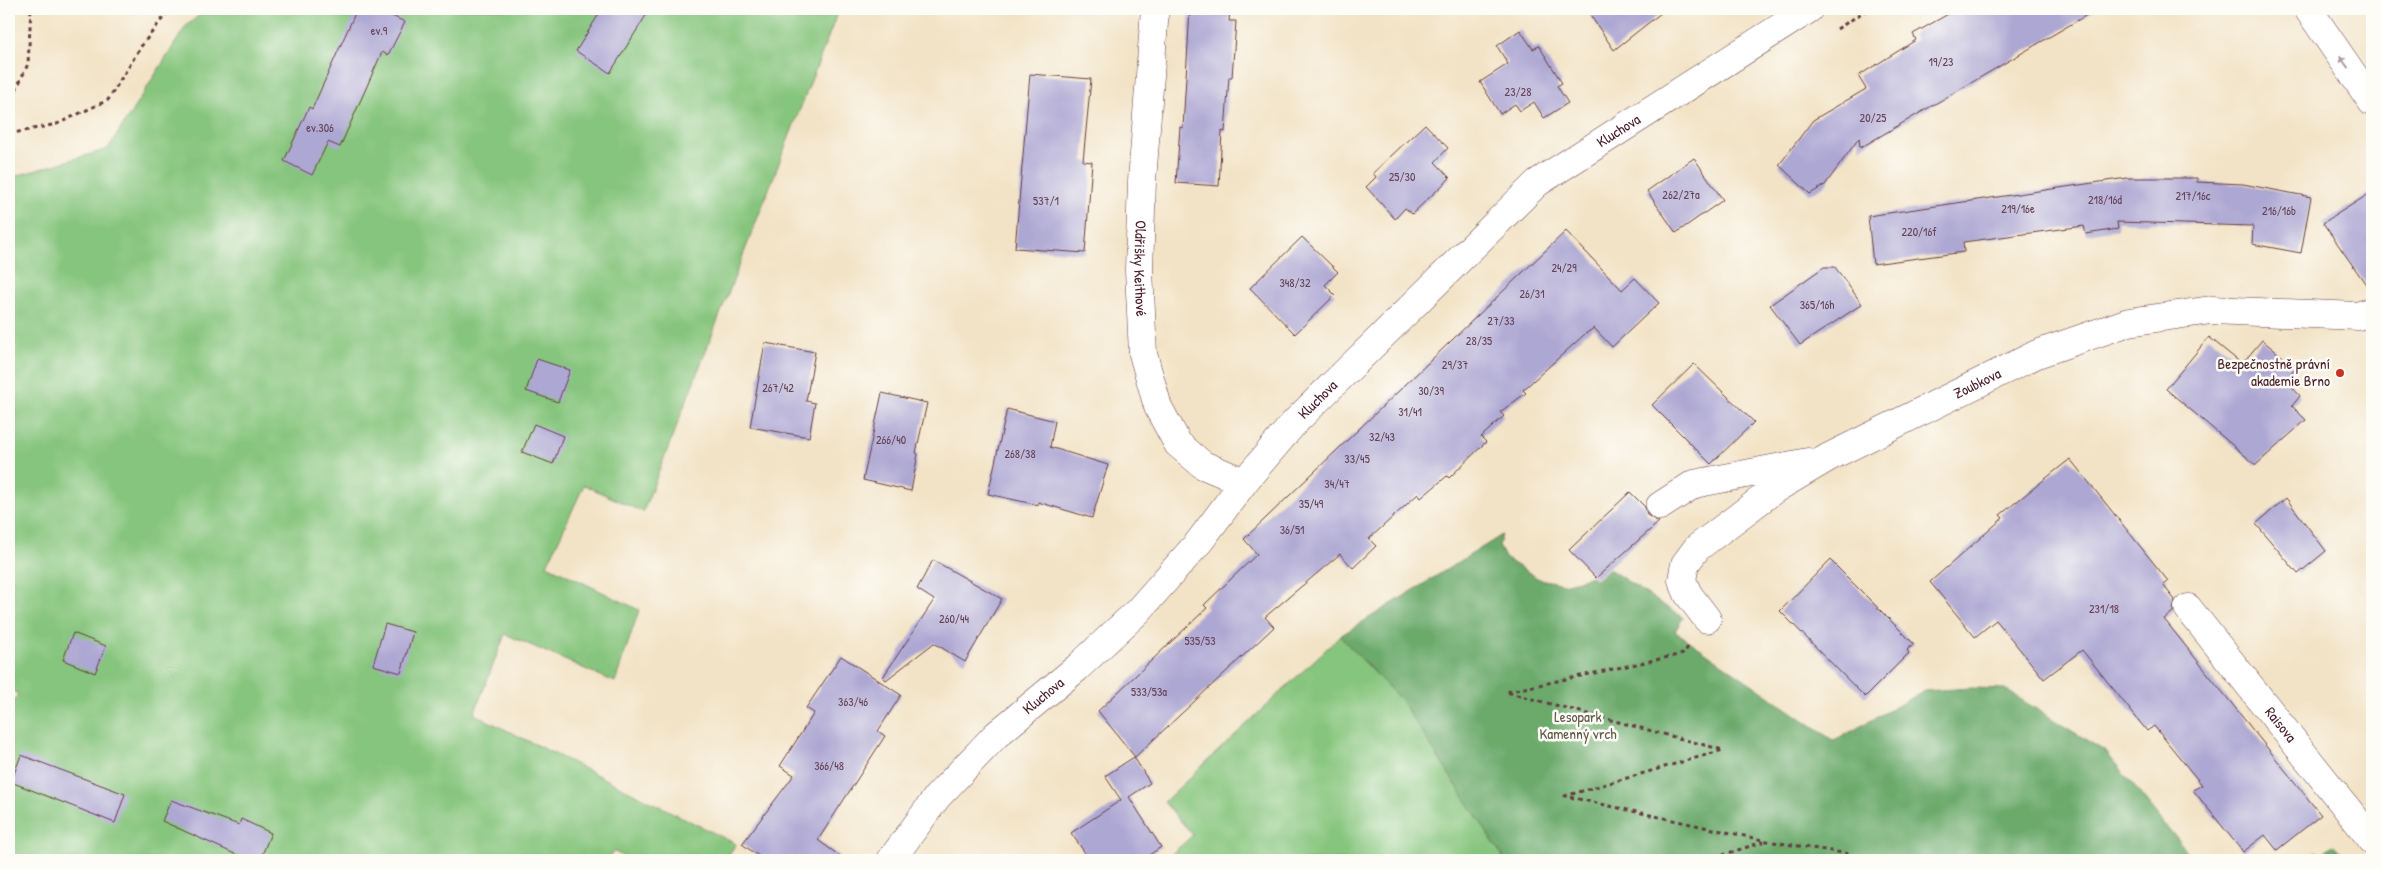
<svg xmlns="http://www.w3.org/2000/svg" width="2381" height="869" viewBox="0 0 2381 869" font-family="'Patrick Hand',sans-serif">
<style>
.green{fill:#86c57d;stroke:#687254}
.forest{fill:#6caa6c;stroke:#5b644c}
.building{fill:#ada7d3}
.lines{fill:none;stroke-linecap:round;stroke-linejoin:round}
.minor-casing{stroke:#633c42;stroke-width:29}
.path{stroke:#633c42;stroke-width:3;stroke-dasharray:4 4;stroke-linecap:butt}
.minor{stroke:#fff;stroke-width:28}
.oneway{fill:#ae9aa0}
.poi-dot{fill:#c8321e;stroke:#fdfcf7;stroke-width:2}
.labels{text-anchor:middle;stroke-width:5;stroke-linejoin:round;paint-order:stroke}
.number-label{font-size:12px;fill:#634155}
.street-label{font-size:15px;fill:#4a1f2b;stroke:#fdfcf7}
.poi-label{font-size:15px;fill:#4a1f2b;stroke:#fdfcf7;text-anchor:end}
.park-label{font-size:15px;fill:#5f5948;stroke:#fdfcf7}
</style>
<rect width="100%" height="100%" fill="#fdfcf7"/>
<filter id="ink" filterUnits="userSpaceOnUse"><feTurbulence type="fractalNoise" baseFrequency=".02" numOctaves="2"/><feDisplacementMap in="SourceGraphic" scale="10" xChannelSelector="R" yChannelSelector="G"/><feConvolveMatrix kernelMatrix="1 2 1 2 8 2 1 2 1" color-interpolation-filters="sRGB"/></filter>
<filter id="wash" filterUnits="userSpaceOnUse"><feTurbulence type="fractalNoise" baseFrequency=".0096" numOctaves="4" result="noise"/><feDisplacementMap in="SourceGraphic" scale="20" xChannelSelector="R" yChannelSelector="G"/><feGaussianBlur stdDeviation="1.12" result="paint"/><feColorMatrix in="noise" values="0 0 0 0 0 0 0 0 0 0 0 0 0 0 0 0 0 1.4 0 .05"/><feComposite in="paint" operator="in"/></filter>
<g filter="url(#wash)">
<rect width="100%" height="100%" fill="#f2e3c6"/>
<path class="green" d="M 207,9 L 839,9 L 643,512 L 584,485 L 547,565 L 639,610 L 615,682 L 505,634 L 474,714 L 736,844 L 725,860 L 630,860 L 613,851 L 609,860 L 9,860 L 9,710 L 18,694 L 9,689 L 9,178 L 108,149 L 186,26 Z
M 1340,636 L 1401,700 L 1505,860 L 1165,860 L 1193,835 L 1164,802 Z"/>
<path class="forest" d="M 1502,535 L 1499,546 L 1505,558 L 1539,579 L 1564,584 L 1592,576 L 1596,580 L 1609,569 L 1683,618 L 1675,631 L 1834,741 L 1924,691 L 1971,688 L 2004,689 L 2106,752 L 2194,860 L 1505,860 L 1401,700 L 1340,636 Z
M 2334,845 L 2348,860 L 2303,860 L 2316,850 L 2321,855 Z"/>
<g id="blocks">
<path class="building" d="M 357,9 L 377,9 L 405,22 L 388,55 L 382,52 L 340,147 L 328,142 L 312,175 L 284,161 L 309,107 L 312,109 Z
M 602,9 L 650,9 L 610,73 L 576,51 Z
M 1190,9 L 1230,9 L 1229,21 L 1236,21 L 1232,77 L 1229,77 L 1225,132 L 1222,131 L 1219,186 L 1176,183 L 1180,127 L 1183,128 Z
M 1586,9 L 1666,9 L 1614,50 Z
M 1957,9 L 2097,9 L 1860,148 L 1859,138 L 1825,185 L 1810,194 L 1779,165 L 1813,120 L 1866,89 L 1858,76 L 1916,40 L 1913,34 Z
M 1520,30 L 1533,49 L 1539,46 L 1562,83 L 1557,86 L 1568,103 L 1544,118 L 1534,102 L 1520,111 L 1515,104 L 1500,114 L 1480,82 L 1508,64 L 1497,46 Z
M 1030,74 L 1091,79 L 1083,161 L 1092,162 L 1085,253 L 1015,248 Z
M 1425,124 L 1448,148 L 1435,162 L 1450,178 L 1412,214 L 1405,208 L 1395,219 L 1366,187 L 1376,177 L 1373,173 Z
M 1694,158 L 1723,200 L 1676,233 L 1647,191 Z
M 2127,178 L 2197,178 L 2197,182 L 2243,184 L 2311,197 L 2301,253 L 2252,244 L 2253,226 L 2117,222 L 2118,229 L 2086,234 L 2084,226 L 1963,242 L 1964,252 L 1873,264 L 1868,216 Z
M 2372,192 L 2372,293 L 2323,223 Z
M 1566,231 L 1622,290 L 1635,278 L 1659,303 L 1612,347 L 1594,328 L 1585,334 L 1523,390 L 1526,393 L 1500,412 L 1504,416 L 1481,437 L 1486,442 L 1449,478 L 1447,476 L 1421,498 L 1418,494 L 1369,539 L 1376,546 L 1353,568 L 1340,554 L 1265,617 L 1274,627 L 1135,757 L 1098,711 L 1207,608 L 1204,605 L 1257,554 L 1244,539 Z
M 1302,237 L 1338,272 L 1325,285 L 1335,295 L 1295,334 L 1250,288 Z
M 1824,267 L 1835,267 L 1862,304 L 1800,345 L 1770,305 Z
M 2209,337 L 2242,364 L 2262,340 L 2296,368 L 2286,380 L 2300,396 L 2292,406 L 2306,420 L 2256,465 L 2166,389 Z
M 765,343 L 815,352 L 806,401 L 815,403 L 809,437 L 750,427 Z
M 537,359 L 570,370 L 558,402 L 526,391 Z
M 1694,364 L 1754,422 L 1711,464 L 1652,405 Z
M 882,393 L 927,403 L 916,453 L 918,454 L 911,491 L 863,480 Z
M 1007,409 L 1055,421 L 1050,447 L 1108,465 L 1092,518 L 1038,502 L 1038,505 L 988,494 Z
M 534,424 L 563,436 L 553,464 L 522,452 Z
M 2070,459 L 2168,581 L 2163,585 L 2175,600 L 2173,612 L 2164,619 L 2321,815 L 2277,850 L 2265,835 L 2243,852 L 2193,790 L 2202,785 L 2154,726 L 2147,731 L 2082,650 L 2044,679 L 1996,620 L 1975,637 L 1930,582 L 2003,518 L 2000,515 Z
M 1630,492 L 1645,507 L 1647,515 L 1659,522 L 1596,578 L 1569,550 Z
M 2286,498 L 2326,551 L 2298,574 L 2256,524 Z
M 933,560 L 1002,599 L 965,662 L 934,643 L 886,680 L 883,677 L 934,600 L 917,589 Z
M 1830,560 L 1914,644 L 1907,650 L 1909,653 L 1865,697 L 1780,611 Z
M 385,624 L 413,632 L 401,673 L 373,665 Z
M 73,633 L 106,646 L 95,673 L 63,660 Z
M 841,656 L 901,695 L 878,731 L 885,736 L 818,840 L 845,860 L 764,860 L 742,844 L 794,775 L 780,766 L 814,713 L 806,708 Z
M 21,755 L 125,794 L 115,823 L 11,782 Z
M 1134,757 L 1150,783 L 1129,797 L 1161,847 L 1142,860 L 1090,860 L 1071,833 L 1121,800 L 1105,776 Z
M 171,800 L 239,825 L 241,819 L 271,833 L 260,860 L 248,860 L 162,821 Z"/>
</g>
</g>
<g filter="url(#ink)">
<use href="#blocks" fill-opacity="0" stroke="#633c42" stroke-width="1"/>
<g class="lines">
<defs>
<g id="minor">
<path id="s1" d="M 1155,9 L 1142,181 L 1139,270 L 1143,354 L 1158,407 L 1178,444 L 1203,465 L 1244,482"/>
<path d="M 2308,9 L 2372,102"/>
<path d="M 1660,506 L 1694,484 L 1808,462"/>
<path id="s2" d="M 2188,608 L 2372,840"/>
<path id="s3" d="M 1707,619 L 1688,594 L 1682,580 L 1685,564 L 1697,548 L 1775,489 L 1829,457 L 2037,354 L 2129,322 L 2211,310 L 2358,316 L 2372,311"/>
<path id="s4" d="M 891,860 L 937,797 L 996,735 L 1077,668 L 1138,611 L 1199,542 L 1244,482 L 1294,423 L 1537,183 L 1809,9"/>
</g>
</defs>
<use href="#minor" class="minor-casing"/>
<path class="path" d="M 1837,29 L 1868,9
M 9,105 L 28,64 L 31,9
M 9,134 L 57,124 L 108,100 L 142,45 L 170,9
M 1688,647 L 1683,654 L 1506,692 L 1723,750 L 1565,796 L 1767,841 L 1850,854 L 1860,860
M 1707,860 L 1766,841"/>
<use href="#minor" class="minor"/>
</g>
<defs><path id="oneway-solid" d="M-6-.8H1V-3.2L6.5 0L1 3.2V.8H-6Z" transform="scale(1.25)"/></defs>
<use class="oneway" href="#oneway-solid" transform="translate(2344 62) rotate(-125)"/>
</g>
<circle class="poi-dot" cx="2340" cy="373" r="5"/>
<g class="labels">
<g class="number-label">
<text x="379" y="35">ev.9</text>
<text x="1941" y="66">19/23</text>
<text x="1518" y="96">23/28</text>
<text x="1873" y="122">20/25</text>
<text x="320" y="132">ev.306</text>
<text x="1402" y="181">25/30</text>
<text x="1681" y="199">262/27a</text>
<text x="2193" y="200">217/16c</text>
<text x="2105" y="204">218/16d</text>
<text x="1046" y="205">537/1</text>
<text x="2018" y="213">219/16e</text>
<text x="2279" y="215">216/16b</text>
<text x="1919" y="236">220/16f</text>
<text x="1564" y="272">24/29</text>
<text x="1295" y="287">348/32</text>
<text x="1532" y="298">26/31</text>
<text x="1817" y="309">365/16h</text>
<text x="1501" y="325">27/33</text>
<text x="1479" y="345">28/35</text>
<text x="1455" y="369">29/37</text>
<text x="778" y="392">267/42</text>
<text x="1431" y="395">30/39</text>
<text x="1410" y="416">31/41</text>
<text x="1382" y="441">32/43</text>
<text x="891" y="444">266/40</text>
<text x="1020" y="458">268/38</text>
<text x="1357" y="463">33/45</text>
<text x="1337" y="488">34/47</text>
<text x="1311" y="508">35/49</text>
<text x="1292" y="534">36/51</text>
<text x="2104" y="613">231/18</text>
<text x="954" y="623">260/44</text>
<text x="1200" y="645">535/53</text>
<text x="1149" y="696">533/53a</text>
<text x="853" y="706">363/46</text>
<text x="829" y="770">366/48</text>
</g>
<g class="street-label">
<text dy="5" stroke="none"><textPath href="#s4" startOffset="1035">Kluchova</textPath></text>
<text dy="5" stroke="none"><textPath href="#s1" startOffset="260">Oldřišky Keithové</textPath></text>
<text dy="5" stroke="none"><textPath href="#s3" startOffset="409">Zoubkova</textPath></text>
<text dy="5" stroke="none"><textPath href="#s4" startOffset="630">Kluchova</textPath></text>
<text dy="5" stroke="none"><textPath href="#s4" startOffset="225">Kluchova</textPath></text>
<text dy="5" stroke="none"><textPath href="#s2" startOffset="149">Raisova</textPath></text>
</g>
<g class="poi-label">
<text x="2330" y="369">Bezpečnostně právní<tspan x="2330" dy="17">akademie Brno</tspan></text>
</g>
<g class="park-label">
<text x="1578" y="722">Lesopark<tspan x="1578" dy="17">Kamenný vrch</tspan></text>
</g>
</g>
<rect width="2381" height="869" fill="none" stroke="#fdfcf7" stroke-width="30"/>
</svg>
